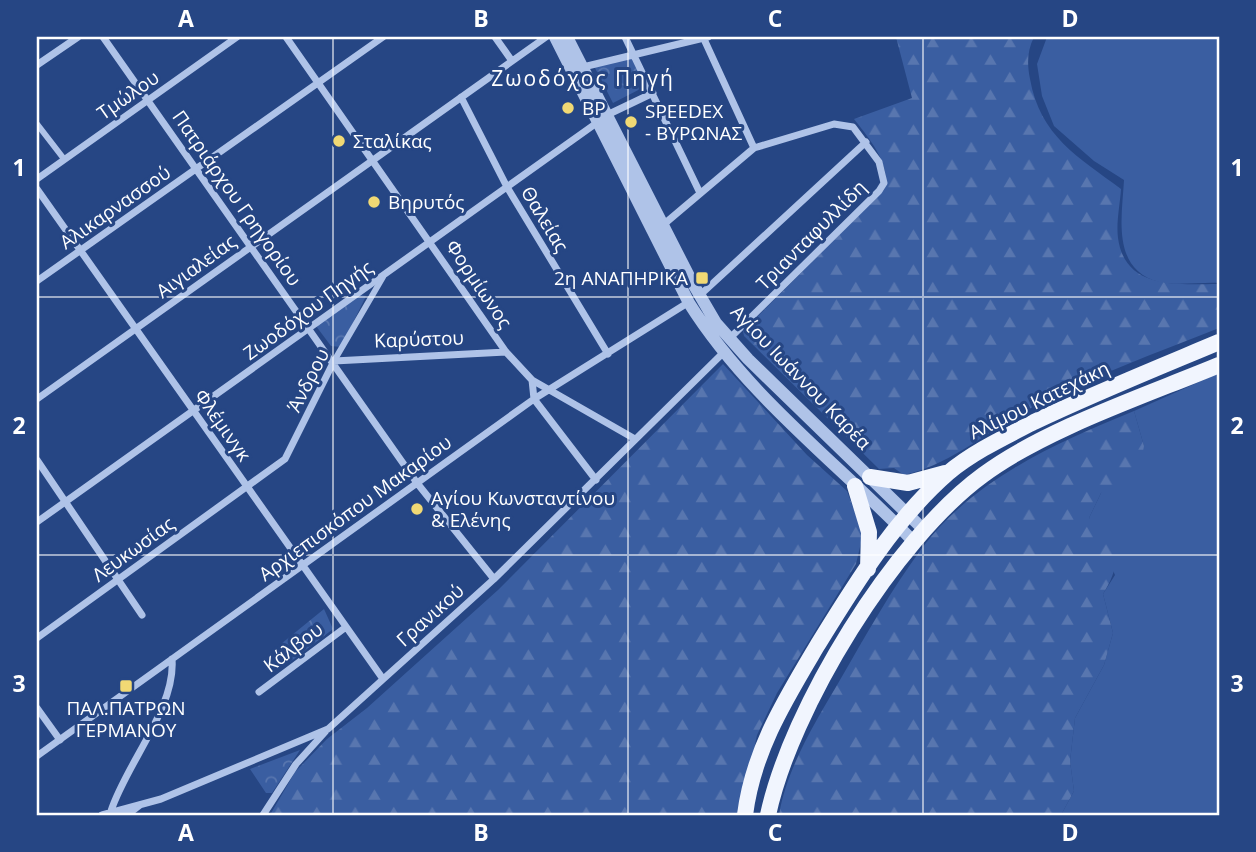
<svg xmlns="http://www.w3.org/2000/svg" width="1256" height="852" viewBox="0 0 1256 852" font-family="'Open Sans',sans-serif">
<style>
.grass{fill:#3a5ea1}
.forest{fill:url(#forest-firs)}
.park{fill:url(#park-crowns)}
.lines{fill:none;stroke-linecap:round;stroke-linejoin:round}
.pedestrian{stroke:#afc3e8;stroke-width:6}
.minor{stroke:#afc3e8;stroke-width:7}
.tertiary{stroke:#afc3e8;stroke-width:12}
.primary{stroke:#f1f5fe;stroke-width:16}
.grid{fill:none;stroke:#fff;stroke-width:2;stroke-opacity:0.55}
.poi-dot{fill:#f1d974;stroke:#264684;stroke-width:2.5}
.labels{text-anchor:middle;stroke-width:6;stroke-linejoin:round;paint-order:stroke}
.street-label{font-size:19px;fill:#fff;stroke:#264684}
.poi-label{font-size:19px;fill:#fff;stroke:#264684;text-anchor:start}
.neighbourhood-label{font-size:21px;letter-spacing:2px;fill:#fff;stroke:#264684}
.neatline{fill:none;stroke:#fff;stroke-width:2.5}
.grid-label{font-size:23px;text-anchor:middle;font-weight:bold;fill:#fff}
</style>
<defs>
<pattern id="forest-firs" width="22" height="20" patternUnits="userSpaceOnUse" patternTransform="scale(1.75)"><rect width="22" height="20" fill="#3a5ea1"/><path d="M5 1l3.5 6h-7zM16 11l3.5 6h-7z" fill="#5876af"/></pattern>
<pattern id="park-crowns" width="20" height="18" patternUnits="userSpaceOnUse" patternTransform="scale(1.75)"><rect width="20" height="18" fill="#3a5ea1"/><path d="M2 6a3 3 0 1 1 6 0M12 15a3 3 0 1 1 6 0" fill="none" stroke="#5876af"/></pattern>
</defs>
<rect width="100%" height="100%" fill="#264684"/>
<path class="grass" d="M 1047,37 L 1219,39 L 1219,283 C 1201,282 1177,286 1159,282 C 1111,269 1122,217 1124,180 L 1094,161 L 1054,126 L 1042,96 L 1037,64 Z
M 1219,373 L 1219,815 L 1061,815 L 1074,791 L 1070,761 L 1075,718 L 1104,665 L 1113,633 L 1103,594 L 1115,575 L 1089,518 L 1101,493 L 1144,446 L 1134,411 Z"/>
<path class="forest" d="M 896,37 L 1034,37 C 1027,51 1027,64 1030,79 C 1040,136 1078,157 1121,189 C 1120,204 1116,223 1118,238 C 1125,291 1180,284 1219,284 L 1219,328 C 1157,353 1091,376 1031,408 C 989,430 950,465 904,475 L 894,468 L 879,469 L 744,336 L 743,331 L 884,190 C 893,166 868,137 854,119 L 912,98 Z
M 723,364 L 807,455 L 847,491 L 863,534 L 856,564 L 777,693 L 757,735 L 740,815 L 270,815 L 295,772 L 327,739 L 367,708 L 498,590 Z
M 1134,411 L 1144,446 L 1137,482 L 1101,493 L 1089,518 C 1114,546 1126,557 1103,594 L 1113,633 L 1104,665 L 1075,718 L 1070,761 L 1074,791 L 1061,815 L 779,815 C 787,767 816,721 840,680 C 866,635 891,590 922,548 C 974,479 1056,443 1134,411 Z"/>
<path class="park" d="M 633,58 L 646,86 L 613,103 L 594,66 Z
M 360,295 L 366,296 L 341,347 L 331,346 L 316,326 Z
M 324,609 L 333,629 L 290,662 L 281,644 Z
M 300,750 L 272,793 L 266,793 L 250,769 Z"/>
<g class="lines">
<path class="pedestrian" d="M 37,124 L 64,159
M 334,361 L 383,277"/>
<path class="minor" d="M 103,37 L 417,483 L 494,579
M 286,37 L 506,352 L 532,380 L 635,439
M 495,37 L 512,61
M 625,37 L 700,193
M 703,37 L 754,148
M 37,65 L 78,37
M 583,67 L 708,37
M 461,97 L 507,187 L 608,354
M 607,115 L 653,93
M 37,179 L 237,37
M 37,189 L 383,679
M 663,225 L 754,148 L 834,124 L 853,127 L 879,162 L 884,183 L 879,191 L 730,338
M 37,281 L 383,37
M 699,296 L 866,142
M 532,380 L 534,399 L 596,480
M 37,399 L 546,37
M 37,460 L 142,615
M 37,522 L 598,122
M 37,638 L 285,459 L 334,361 L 506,352
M 259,692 L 346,627
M 37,708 L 60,740
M 37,756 L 534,399 L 689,302
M 111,811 C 126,764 176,708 172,659
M 102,815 L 161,799 L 328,729 L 494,579 L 724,352
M 127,815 L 140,805
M 263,815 L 296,764 L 325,732"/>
<path class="tertiary" d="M 555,37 L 689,303 C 748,397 838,463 914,542
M 567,37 L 692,282 L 716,323 L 748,359 L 924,530"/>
<path class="primary" d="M 870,477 L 908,483 L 945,473
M 855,486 L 869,532 L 868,569
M 745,815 C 753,751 785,700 817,646 C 854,586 894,520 948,473 C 973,452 1005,437 1034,422 C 1095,393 1157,368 1219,342
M 768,815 C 791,708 894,540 983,475 C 1045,429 1147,395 1219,365"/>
</g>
<path class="grid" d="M 333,37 L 333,815M 628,37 L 628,815M 923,37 L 923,815M 37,297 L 1219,297M 37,555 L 1219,555"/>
<g class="poi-dot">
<circle cx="568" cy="108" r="7"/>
<circle cx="631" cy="122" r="7"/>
<circle cx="339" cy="141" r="7"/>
<circle cx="374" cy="202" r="7"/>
<rect x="695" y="271" width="14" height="14" rx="3.5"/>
<circle cx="417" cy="509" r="7"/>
<rect x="119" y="679" width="14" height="14" rx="3.5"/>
</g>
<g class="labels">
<g class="street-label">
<text transform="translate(128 95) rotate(-35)" y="7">Τμώλου</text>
<text transform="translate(237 198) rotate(55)" y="7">Πατριάρχου Γρηγορίου</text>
<text transform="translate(115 207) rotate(-35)" y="7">Αλικαρνασσού</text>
<text transform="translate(545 219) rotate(59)" y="7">Θαλείας</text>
<text transform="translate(811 235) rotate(-45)" y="7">Τριανταφυλλίδη</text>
<text transform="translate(196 266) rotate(-36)" y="7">Αιγιαλείας</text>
<text transform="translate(479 284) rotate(56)" y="7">Φορμίωνος</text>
<text transform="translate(308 310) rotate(-36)" y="7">Ζωοδόχου Πηγής</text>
<text transform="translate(419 339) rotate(-2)" y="7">Καρύστου</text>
<text transform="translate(801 377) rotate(46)" y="7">Αγίου Ιωάννου Καρέα</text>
<text transform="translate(308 380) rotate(-63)" y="7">Άνδρου</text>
<text transform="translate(1039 400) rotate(-26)" y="7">Αλίμου Κατεχάκη</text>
<text transform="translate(223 425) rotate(55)" y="7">Φλέμινγκ</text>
<text transform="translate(355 508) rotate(-36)" y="7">Αρχιεπισκόπου Μακαρίου</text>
<text transform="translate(133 549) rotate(-36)" y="7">Λευκωσίας</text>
<text transform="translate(430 615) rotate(-42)" y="7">Γρανικού</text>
<text transform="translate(293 647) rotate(-37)" y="7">Κάλβου</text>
</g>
<g class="poi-label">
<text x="582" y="115">BP</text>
<text x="645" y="118">SPEEDEX<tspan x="645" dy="22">- ΒΥΡΩΝΑΣ</tspan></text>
<text x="353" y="148">Σταλίκας</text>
<text x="388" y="209">Βηρυτός</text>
<text x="688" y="285" text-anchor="end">2η ΑΝΑΠΗΡΙΚΑ</text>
<text x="431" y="505">Αγίου Κωνσταντίνου<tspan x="431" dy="22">&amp; Ελένης</tspan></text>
<text x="126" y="715" text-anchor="middle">ΠΑΛ.ΠΑΤΡΩΝ<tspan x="126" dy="22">ΓΕΡΜΑΝΟΥ</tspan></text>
</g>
<g class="neighbourhood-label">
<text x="583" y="86">Ζωοδόχος Πηγή</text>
</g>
</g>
<rect width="1256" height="852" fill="none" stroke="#264684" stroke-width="77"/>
<rect x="38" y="38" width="1180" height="776" class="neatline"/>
<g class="grid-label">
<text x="186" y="27">A</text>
<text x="481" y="27">B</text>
<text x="775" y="27">C</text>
<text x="1070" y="27">D</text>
<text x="19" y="176">1</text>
<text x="1237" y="176">1</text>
<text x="19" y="434">2</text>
<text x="1237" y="434">2</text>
<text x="19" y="692">3</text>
<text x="1237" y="692">3</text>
<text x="186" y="841">A</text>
<text x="481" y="841">B</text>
<text x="775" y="841">C</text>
<text x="1070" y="841">D</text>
</g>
</svg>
